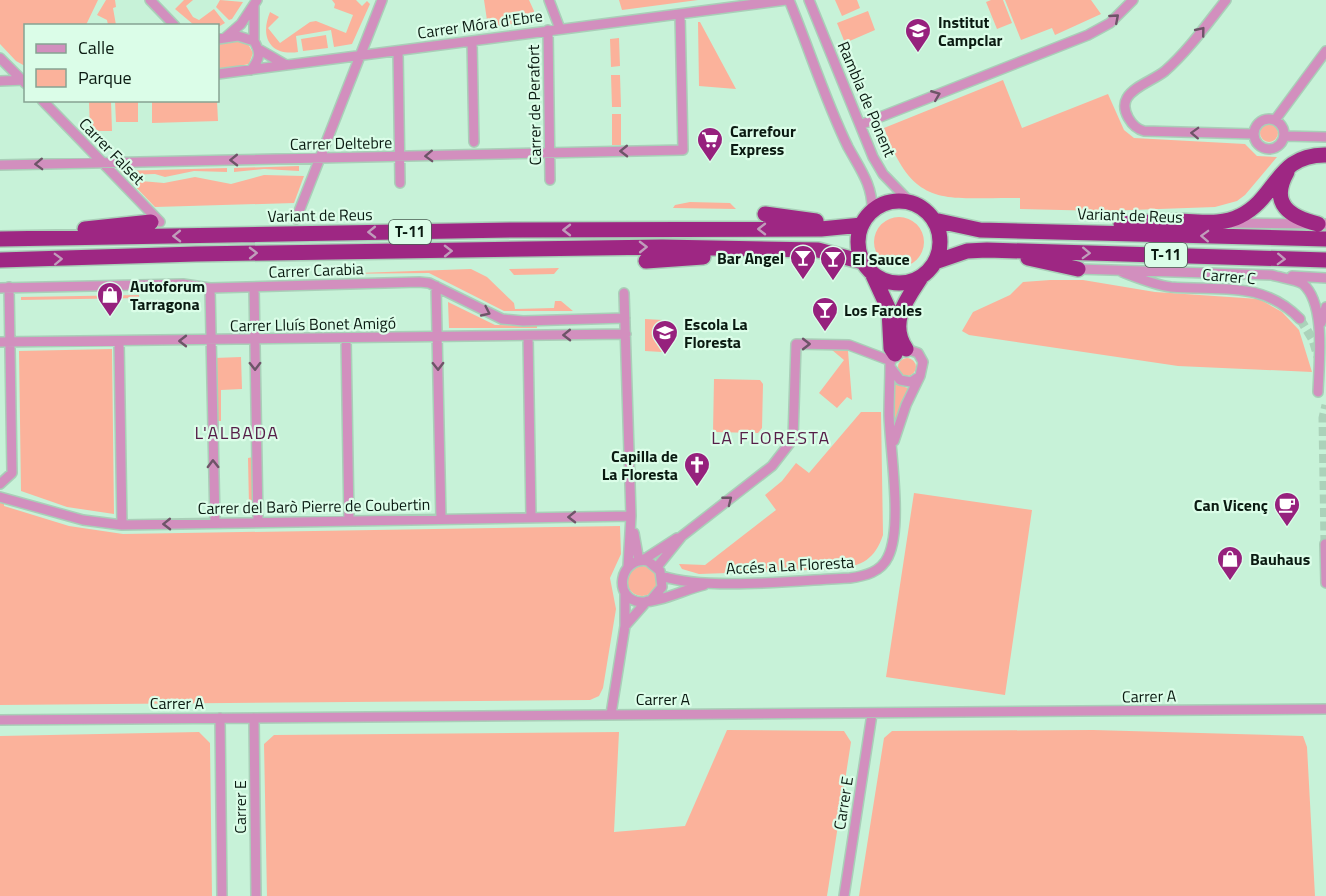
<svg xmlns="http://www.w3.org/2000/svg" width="1326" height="896" viewBox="0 0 1326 896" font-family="'Titillium Web',sans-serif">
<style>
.green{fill:#fbb29b}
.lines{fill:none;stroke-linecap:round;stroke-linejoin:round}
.minor-tunnel{stroke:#abd2ba;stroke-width:9;stroke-dasharray:9 4.5;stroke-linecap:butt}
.minor-casing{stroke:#a9cfb8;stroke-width:12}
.highway-casing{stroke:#a9cfb8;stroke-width:18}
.minor{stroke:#d28fbe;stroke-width:9}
.highway{stroke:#9e2783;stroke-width:15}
.oneway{stroke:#6e5468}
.oneway2{stroke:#c09dbb}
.labels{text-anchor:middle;stroke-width:4.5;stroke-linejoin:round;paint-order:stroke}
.shield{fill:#dbfde8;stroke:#495e52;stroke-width:1.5}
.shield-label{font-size:15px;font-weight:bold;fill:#0a1a11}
.poi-label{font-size:16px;font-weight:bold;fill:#0a1a11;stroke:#dbfde8;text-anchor:start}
.street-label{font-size:16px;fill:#0a1a11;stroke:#dbfde8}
.neighbourhood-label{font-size:18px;letter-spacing:1.5px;fill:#561e48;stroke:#dbfde8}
</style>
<rect width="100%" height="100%" fill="#c7f2d8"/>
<path class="green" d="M 0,0 L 98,0 L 86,25 L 26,26 L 25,66 L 16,61 L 0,44 Z
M 106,0 L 115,0 L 116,7 L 113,8 L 116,25 L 108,25 L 107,20 L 97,15 Z
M 184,0 L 193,0 L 186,6 L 193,17 L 199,20 L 214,9 L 225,23 L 218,27 L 194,25 L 175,9 Z
M 220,0 L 243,2 L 232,19 L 229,20 L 216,7 Z
M 332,0 L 356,0 L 362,6 L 367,1 L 370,4 L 352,44 L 334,47 L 331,30 L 296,36 L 298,52 C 269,56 260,36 270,12 L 279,17 L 268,28 L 280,43 L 310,22 L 316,21 L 346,33 L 353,15 L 334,8 L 335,4 Z
M 484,0 L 529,0 L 534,11 L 533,18 L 527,22 L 488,27 Z
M 619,0 L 698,0 L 622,10 Z
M 835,0 L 857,0 L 860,8 L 842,16 Z
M 991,0 L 1003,0 L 1012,23 L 997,29 L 986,2 Z
M 1005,0 L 1091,0 L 1101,14 L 1055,35 L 1052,28 L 1021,40 Z
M 868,11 L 875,30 L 845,43 L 837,23 Z
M 698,22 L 700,22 L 736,89 L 699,86 Z
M 326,35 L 328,48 L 303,51 L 301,39 Z
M 619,38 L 620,66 L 611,67 L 610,39 Z
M 242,41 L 248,44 L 253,53 L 249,64 L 218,70 L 218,43 Z
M 611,75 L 620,75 L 621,107 L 612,107 Z
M 1003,80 L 1022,128 L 1108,94 L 1124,130 L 1134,138 L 1245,144 L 1257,156 L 1277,157 L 1245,195 L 1237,201 L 1215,207 L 1103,211 L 1020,209 L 1020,198 C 944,197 914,211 884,128 Z
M 89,101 L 111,101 L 112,131 L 90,131 Z
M 115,101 L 138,101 L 138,122 L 116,122 Z
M 152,101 L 217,101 L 218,121 L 152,123 Z
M 612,114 L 621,114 L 621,145 L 612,145 Z
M1260 133a9 9 0 1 1 18 0a9 9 0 1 1-18 0Z
M 299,166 L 299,171 L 264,169 L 234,172 L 234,168 Z
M 227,168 L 227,172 L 194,171 L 165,177 L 155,174 L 124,175 L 120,171 Z
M 264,175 L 304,176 L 294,203 L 155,207 L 129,180 L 164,183 L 195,177 L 231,184 Z
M 690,202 L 730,203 L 736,209 L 673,208 L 675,205 Z
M874 242a25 25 0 1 1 50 0a25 25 0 1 1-50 0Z
M 559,268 L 554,274 L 514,275 L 509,269 Z
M 471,269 L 487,277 L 514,303 L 515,309 L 554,308 L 555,301 L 561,301 L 573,311 L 504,311 L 429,273 L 329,274 Z
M 1050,280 L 1083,280 L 1155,292 L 1259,299 L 1282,312 L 1299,330 L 1312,372 L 1178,366 L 969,335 L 962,331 L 973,312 L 1010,295 L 1023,282 Z
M 139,295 L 139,298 L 21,300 L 21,297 Z
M 448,302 L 495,325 L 537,326 L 537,328 L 449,328 Z
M 645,319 L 663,320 L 662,352 L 645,351 Z
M 112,349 L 114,514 L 67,507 L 21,491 L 19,351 Z
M 832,350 L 848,351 L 852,400 L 847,397 L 837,408 L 819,393 L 844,360 Z
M 241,357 L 242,389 L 221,390 L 221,421 L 215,421 L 214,358 Z
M898 367a9 9 0 1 1 18 0a9 9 0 1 1-18 0Z
M 714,379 L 760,380 L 763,384 L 762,428 L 758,433 L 713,432 Z
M 894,383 L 910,389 L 895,420 L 894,418 Z
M 861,412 L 881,412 L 883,535 C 875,559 862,566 838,569 L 699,574 L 682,569 L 679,564 L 705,565 L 776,510 L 765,495 L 782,481 L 796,463 L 809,473 Z
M 253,457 L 254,506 L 249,506 L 248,458 Z
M 914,493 L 1032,510 L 1005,695 L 886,677 Z
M 0,502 L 4,503 L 4,506 L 69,526 L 123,534 L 620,526 L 621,554 L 610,578 L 616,609 L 603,688 L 599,696 L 590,700 L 0,705 Z
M627 581a15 15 0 1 1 30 0a15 15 0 1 1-30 0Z
M 727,730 L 844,731 L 851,742 L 827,896 L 267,896 L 264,744 L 274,735 L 619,732 L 614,832 L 685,826 Z
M 1093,730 L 1303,736 L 1307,747 L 1315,896 L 859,896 L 884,738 L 892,731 Z
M 199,732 L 210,743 L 212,896 L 0,896 L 0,736 Z"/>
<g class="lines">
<path class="minor-tunnel" d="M 1300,319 L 1313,340 L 1318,357
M 1325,544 L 1323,418 L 1326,405"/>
<defs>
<path id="minor" d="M 150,0 L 175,26
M 549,0 L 560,29
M 789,0 C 809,48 825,100 848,147 C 860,169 873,185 872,211
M 809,0 L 873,157 L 883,174 L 910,202
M 1226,0 C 1207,24 1188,51 1165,71 C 1154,80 1134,86 1127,98 C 1120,110 1132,128 1144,131 L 1254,134
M 254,6 L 254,41
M 548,30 L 550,180
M 225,38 L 241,24 L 257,0
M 218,39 L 238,36 L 254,41 C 261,53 260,59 251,70
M 472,41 L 474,142
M 260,50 L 286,65
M 398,51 L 400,183
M 0,58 L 26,84
M 218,74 L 786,0
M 0,81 L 25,80
M 42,100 L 160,222
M1254 134a15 15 0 1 1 30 0a15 15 0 1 1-30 0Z
M 1275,120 L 1326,51
M 860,125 L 1088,35 L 1110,23 L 1133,0
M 1284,136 L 1326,137
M 0,165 L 683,150 L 680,14
M 296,219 L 382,0
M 1230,223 L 1326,224
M 1078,269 L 1272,275 C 1281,278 1295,279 1303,284 C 1326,304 1319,362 1318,392
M 1122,272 C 1138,278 1154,285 1171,287 C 1220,291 1262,280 1300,319
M 1292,276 L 1326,278
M 436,286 L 441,519
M 254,287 L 258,522
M 0,288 L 183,284 L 210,288 L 419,282 L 429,283 L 502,319 L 523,321 L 625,318
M 210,288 L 215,523
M 624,293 L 631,516 L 628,566
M 1321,323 L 1326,307
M 528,336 L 531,517
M 346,339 L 349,521
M 119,341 L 122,525
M 0,342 L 626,334
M 894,441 L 906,405 L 920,376
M 0,484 L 12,473 L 9,287
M 0,497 L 83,520 L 122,525 L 631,516
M 634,533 L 639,561
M 1325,544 L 1326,583
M 643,560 L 677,538
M 657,567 L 682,536 L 772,466 L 793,439 L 796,344 L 849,345 L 891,361
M 662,576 C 706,591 801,580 850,578 C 865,576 881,572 888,557 C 903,527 890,450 889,415 C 889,398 890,381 890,364 C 892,355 897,351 906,349 L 918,353 L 923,362 L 920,376 L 911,382 L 900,380 L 890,367
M 652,599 L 662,587 L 660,571 L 648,561 C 619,556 612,600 641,602 C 658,603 686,589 704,585
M 625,626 L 647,601
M 611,714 L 625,626 L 625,593
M 220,718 L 222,896
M 254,718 L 256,896
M 0,720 L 1326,709
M 844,896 L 872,714"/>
<path id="highway" d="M 1287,172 C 1269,204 1290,217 1318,224
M858 242a41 41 0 1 1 82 0a41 41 0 1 1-82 0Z
M 765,214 L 816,221
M 934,220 L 980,230 L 1326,239
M 1121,224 C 1140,223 1158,221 1177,221 C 1198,221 1221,226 1240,216 C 1277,198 1276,154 1326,155
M 85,229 L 151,222
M 0,239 L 513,230 L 821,229 L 862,225
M 1028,258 L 1078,269
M 0,260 L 196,254 L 662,247 L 818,250 L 863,262
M 646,261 L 703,257
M 935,262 L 967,251 L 987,250 L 1326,260
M 872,273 L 889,310 L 891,348 L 895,354
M 906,349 C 888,322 907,299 922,276"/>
</defs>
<use href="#minor" class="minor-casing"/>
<use href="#highway" class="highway-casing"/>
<use href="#minor" class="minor"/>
<use href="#highway" class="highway"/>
</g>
<defs><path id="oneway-chevron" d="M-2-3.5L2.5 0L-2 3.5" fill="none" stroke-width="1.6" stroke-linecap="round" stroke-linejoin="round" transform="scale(1.5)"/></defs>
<g class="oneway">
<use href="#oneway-chevron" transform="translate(1115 18) rotate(-41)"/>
<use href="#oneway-chevron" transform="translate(1201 31) rotate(-51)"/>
<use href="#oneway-chevron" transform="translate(936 95) rotate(-22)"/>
<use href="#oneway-chevron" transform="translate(1195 133) rotate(-178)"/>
<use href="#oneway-chevron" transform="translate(624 151) rotate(179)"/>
<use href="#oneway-chevron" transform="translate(429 156) rotate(178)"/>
<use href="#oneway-chevron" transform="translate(234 160) rotate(179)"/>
<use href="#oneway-chevron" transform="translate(39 164) rotate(178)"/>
<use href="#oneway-chevron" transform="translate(486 312) rotate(25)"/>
<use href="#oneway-chevron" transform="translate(567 335) rotate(179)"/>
<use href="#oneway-chevron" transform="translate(183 341) rotate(180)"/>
<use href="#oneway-chevron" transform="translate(806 344)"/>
<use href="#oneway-chevron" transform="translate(255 366) rotate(89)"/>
<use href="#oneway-chevron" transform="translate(438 366) rotate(89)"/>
<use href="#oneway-chevron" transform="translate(213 464) rotate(-91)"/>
<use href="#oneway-chevron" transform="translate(728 500) rotate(-38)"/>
<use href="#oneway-chevron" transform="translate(572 517) rotate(179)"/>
<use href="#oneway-chevron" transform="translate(167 524) rotate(179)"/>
</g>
<g class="oneway2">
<use href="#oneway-chevron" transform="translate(762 229) rotate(180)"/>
<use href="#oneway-chevron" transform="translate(567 230) rotate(180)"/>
<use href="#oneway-chevron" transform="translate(372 232) rotate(179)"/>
<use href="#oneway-chevron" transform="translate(177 236) rotate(179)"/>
<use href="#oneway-chevron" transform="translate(1205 236) rotate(-178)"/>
<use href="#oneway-chevron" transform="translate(643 247) rotate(-1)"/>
<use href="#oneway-chevron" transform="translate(448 251) rotate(-1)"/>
<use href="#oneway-chevron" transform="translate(253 253) rotate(-1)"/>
<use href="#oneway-chevron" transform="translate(1086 253) rotate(2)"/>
<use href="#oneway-chevron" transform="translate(58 259) rotate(-2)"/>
<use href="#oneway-chevron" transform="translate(1281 259) rotate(2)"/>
</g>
<defs>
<symbol id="school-pin" viewBox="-11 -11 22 30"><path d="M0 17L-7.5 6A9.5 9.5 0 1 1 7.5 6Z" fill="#96217d" stroke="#dbfde8"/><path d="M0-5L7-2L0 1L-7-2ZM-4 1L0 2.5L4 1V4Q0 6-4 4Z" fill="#fff"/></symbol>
<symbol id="supermarket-pin" viewBox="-11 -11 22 30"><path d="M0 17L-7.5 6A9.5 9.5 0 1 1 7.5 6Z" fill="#96217d" stroke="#dbfde8"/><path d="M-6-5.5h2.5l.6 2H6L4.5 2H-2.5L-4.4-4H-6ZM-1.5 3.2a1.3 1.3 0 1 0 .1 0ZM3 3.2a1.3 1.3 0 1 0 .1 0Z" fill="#fff"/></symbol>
<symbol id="bar-pin" viewBox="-11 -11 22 30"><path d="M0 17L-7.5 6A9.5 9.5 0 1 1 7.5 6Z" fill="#96217d" stroke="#dbfde8"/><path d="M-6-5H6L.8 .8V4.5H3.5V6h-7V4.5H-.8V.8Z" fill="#fff"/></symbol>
<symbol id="shop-pin" viewBox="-11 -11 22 30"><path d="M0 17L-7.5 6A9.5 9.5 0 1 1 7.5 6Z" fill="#96217d" stroke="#dbfde8"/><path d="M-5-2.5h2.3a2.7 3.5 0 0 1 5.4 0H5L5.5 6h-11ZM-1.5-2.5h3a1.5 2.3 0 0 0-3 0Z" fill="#fff"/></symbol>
<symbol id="church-pin" viewBox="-11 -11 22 30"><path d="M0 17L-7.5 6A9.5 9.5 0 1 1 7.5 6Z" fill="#96217d" stroke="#dbfde8"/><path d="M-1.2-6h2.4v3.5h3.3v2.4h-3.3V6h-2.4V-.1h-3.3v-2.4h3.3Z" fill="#fff"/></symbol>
<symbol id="cafe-pin" viewBox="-11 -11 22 30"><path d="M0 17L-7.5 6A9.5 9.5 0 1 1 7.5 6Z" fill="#96217d" stroke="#dbfde8"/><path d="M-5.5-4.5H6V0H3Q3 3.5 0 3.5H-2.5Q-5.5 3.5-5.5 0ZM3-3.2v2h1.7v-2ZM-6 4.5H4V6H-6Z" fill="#fff"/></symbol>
</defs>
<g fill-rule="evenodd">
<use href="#school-pin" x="903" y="16" width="30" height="40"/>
<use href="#supermarket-pin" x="695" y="125" width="30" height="40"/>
<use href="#bar-pin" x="788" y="243" width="30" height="40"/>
<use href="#bar-pin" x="818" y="244" width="30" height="40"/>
<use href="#shop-pin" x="95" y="280" width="30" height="40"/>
<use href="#bar-pin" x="810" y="295" width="30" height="40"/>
<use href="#school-pin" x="650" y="318" width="30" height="40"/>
<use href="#church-pin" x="682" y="450" width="30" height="40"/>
<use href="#cafe-pin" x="1272" y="490" width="30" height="40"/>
<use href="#shop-pin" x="1215" y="544" width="30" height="40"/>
</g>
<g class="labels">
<g class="shield">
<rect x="389" y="220" width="42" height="24" rx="4.5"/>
<rect x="1145" y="243" width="42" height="24" rx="4.5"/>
</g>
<g class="shield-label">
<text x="410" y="237">T-11</text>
<text x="1166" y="260">T-11</text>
</g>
<g class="poi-label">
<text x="938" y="28">Institut<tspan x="938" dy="18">Campclar</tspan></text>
<text x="730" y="137">Carrefour<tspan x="730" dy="18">Express</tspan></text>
<text x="784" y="264" text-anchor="end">Bar Angel</text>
<text x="852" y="265">El Sauce</text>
<text x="130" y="292">Autoforum<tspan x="130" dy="18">Tarragona</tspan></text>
<text x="844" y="316">Los Faroles</text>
<text x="684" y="330">Escola La<tspan x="684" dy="18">Floresta</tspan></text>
<text x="678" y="462" text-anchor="end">Capilla de<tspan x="678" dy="18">La Floresta</tspan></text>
<text x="1268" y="511" text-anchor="end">Can Vicenç</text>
<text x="1250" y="565">Bauhaus</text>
</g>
<g class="street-label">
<text transform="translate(480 24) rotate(-8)" y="6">Carrer Móra d'Ebre</text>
<text transform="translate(867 99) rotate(67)" y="6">Rambla de Ponent</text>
<text transform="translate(534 105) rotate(-91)" y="6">Carrer de Perafort</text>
<text transform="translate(341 143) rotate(-1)" y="6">Carrer Deltebre</text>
<text transform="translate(112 151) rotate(46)" y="6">Carrer Falset</text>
<text transform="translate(320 215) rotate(-1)" y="6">Variant de Reus</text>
<text transform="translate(1130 215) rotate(2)" y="6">Variant de Reus</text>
<text transform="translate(316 270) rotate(-2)" y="6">Carrer Carabia</text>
<text transform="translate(1229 276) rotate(5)" y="6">Carrer C</text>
<text transform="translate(313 324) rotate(-1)" y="6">Carrer Lluís Bonet Amigó</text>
<text transform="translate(314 506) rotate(-1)" y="6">Carrer del Barò Pierre de Coubertin</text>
<text transform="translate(790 565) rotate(-3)" y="6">Accés a La Floresta</text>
<text transform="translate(1149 696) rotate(-1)" y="6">Carrer A</text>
<text x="663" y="705">Carrer A</text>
<text x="177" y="709">Carrer A</text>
<text transform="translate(843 803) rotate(-81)" y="6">Carrer E</text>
<text transform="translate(240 807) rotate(-90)" y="6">Carrer E</text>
</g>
<g class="neighbourhood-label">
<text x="237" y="439">L'ALBADA</text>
<text x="771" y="444">LA FLORESTA</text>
</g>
</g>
<rect x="24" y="24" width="195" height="78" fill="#dbfde8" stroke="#87a292" stroke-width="1.5"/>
<rect x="36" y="44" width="30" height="9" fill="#d28fbe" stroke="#87a292" stroke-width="1.5"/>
<text x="78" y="54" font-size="18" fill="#0a1a11">Calle</text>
<rect x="36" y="69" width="30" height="18" fill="#fbb29b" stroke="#87a292" stroke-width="1.5"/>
<text x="78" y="84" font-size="18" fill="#0a1a11">Parque</text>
</svg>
